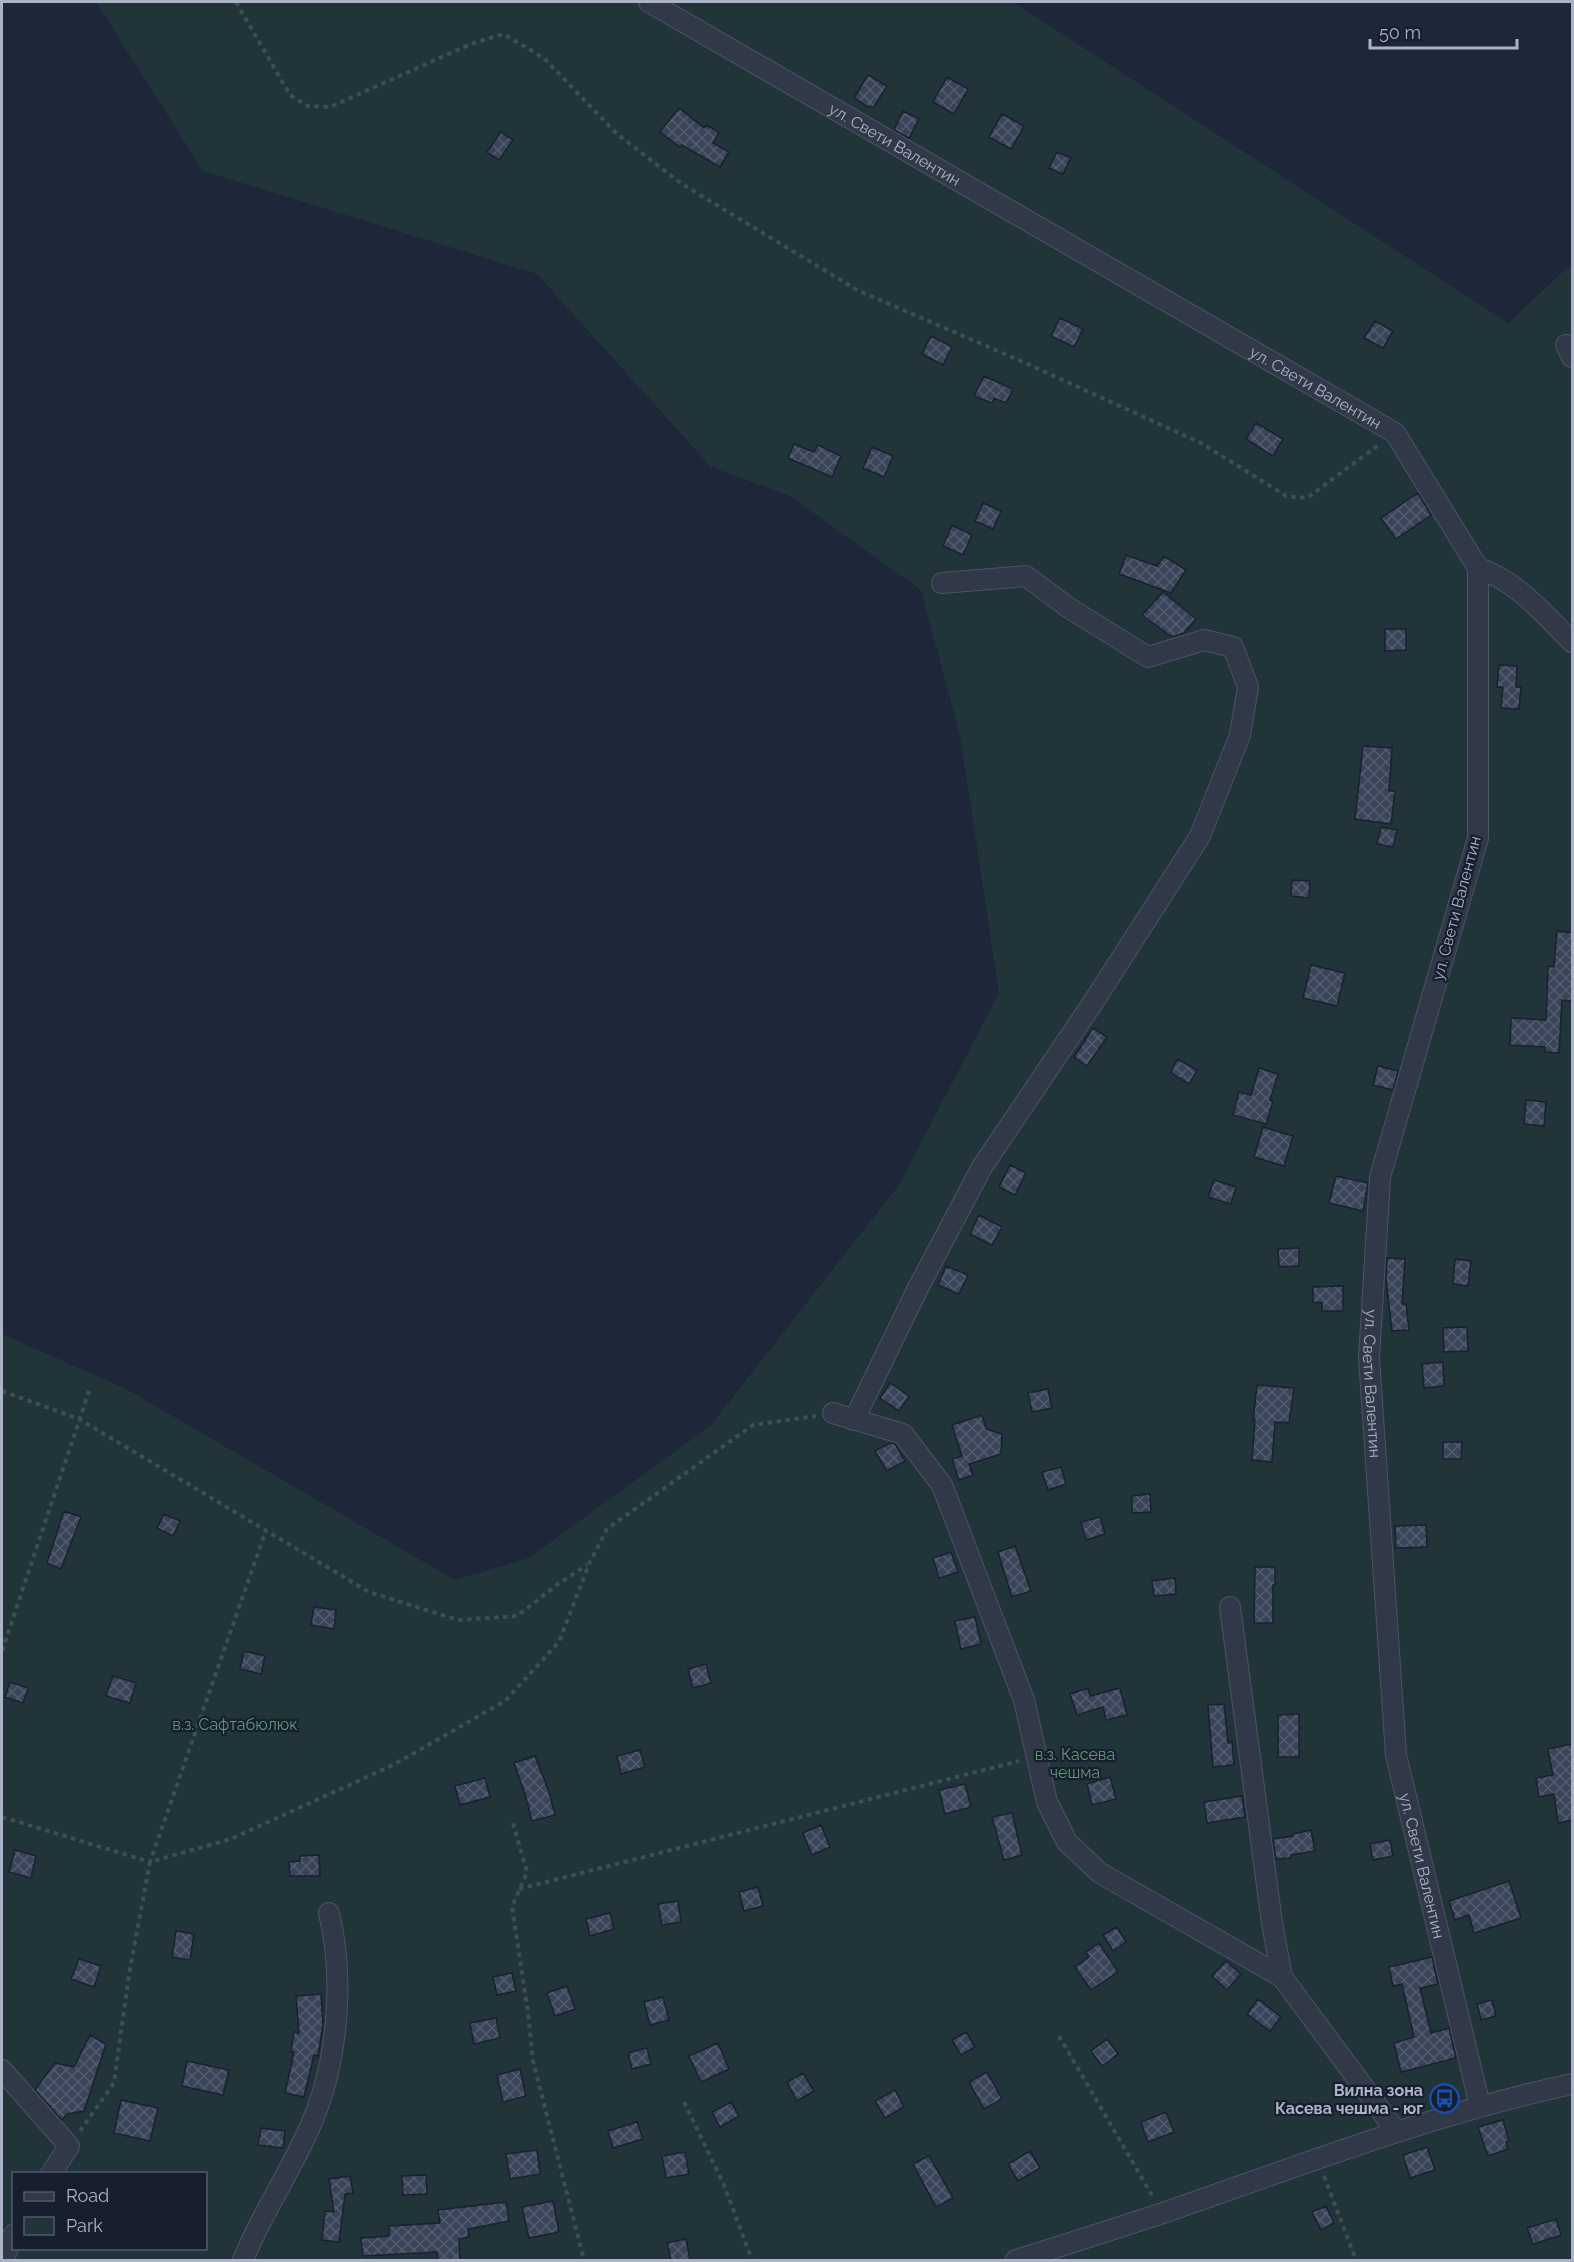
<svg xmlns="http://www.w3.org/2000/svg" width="1574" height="2262" viewBox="0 0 1574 2262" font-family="Raleway,sans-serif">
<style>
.green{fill:#20343a;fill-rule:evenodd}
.building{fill:url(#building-cross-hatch);stroke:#192030;stroke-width:1.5}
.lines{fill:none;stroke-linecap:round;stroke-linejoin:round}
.street-casing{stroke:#4c5364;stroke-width:22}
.path{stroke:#3a5055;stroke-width:4;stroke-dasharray:4.5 4.5;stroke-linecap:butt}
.street{stroke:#313949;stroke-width:20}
.labels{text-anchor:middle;stroke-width:4.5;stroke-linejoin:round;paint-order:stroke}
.street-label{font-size:16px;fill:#abb3c6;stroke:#171e2e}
.park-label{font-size:16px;fill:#619974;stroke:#171e2e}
.poi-label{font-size:16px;font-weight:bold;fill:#abb3c6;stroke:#171e2e;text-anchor:end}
</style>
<defs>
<pattern id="building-cross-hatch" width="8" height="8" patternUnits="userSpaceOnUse" patternTransform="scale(1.5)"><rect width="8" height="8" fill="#394459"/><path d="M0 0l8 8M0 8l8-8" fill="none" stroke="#535d6f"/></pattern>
</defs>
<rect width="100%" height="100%" fill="#1e2639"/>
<path class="green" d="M 96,2 L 1013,2 L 1508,323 L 1572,263 L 1572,2260 L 2,2260 L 2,1334 L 126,1389 L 455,1580 L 529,1558 L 710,1426 L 899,1185 L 999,993 L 960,736 L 921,590 L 790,496 L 711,467 L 537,274 L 203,171 ZM 14,2174 L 206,2174 L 206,2248 L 14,2248 Z"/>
<path class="building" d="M 868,75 L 887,86 L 874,107 L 868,107 L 854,98 Z
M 947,77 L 968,89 L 954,114 L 933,102 Z
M 679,108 L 704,128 L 706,125 L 719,132 L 713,143 L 729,152 L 720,167 L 682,145 L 680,147 L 660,132 Z
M 903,111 L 919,119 L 909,138 L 894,130 Z
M 1002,114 L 1024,126 L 1011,149 L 989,137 Z
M 501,132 L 513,140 L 499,160 L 487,152 Z
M 1057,152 L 1071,158 L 1063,174 L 1049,168 Z
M 1060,318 L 1083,329 L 1074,347 L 1051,336 Z
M 1375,321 L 1393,331 L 1383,348 L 1364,338 Z
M 931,336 L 952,347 L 943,365 L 922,354 Z
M 984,376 L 1013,389 L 1006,403 L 994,398 L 992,403 L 974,396 Z
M 1256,423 L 1283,439 L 1273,456 L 1246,439 Z
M 794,444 L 814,452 L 818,445 L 841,456 L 832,477 L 788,458 Z
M 872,447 L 893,456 L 884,477 L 863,468 Z
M 1418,493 L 1431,515 L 1396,539 L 1381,518 Z
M 983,503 L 1001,511 L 993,529 L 975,521 Z
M 952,525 L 972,535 L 963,555 L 943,546 Z
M 1126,555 L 1157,566 L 1164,556 L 1186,570 L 1171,593 L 1119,574 Z
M 1163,592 L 1196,619 L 1184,633 L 1172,637 L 1142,615 Z
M 1385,629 L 1406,629 L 1406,650 L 1385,651 Z
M 1499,665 L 1517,666 L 1516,687 L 1521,687 L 1519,709 L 1501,708 L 1503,687 L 1497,687 Z
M 1363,746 L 1392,748 L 1389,791 L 1395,791 L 1391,824 L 1355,819 Z
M 1381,827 L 1397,830 L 1393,847 L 1377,844 Z
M 1292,880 L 1310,881 L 1309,898 L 1291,896 Z
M 1557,931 L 1572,933 L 1572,1001 L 1562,1000 L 1559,1053 L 1545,1052 L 1545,1047 L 1510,1045 L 1511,1018 L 1546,1020 L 1548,966 L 1554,967 Z
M 1311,965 L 1345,973 L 1337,1006 L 1303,998 Z
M 1093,1028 L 1107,1037 L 1087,1066 L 1074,1057 Z
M 1177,1059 L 1197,1070 L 1189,1084 L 1171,1073 Z
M 1378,1066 L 1398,1071 L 1393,1090 L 1373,1085 Z
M 1259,1068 L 1278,1074 L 1270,1100 L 1273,1101 L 1266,1124 L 1233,1115 L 1239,1092 L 1251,1095 Z
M 1526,1100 L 1546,1102 L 1544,1126 L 1524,1124 Z
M 1263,1127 L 1293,1136 L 1284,1166 L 1254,1157 Z
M 1010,1165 L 1026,1173 L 1015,1195 L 999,1187 Z
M 1336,1176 L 1368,1183 L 1363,1211 L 1329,1203 Z
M 1214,1180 L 1236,1187 L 1231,1204 L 1208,1197 Z
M 979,1215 L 1002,1227 L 992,1245 L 970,1234 Z
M 1299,1248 L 1299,1266 L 1279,1267 L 1278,1249 Z
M 1387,1258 L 1405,1259 L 1402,1304 L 1406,1304 L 1409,1330 L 1392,1331 L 1386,1279 Z
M 1455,1259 L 1471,1261 L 1468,1286 L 1453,1284 Z
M 946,1266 L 968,1275 L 959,1294 L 938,1285 Z
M 1343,1286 L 1343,1311 L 1322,1311 L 1322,1303 L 1313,1302 L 1313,1287 Z
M 1467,1327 L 1468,1351 L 1444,1352 L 1443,1328 Z
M 1443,1362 L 1444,1386 L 1424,1388 L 1422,1364 Z
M 890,1383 L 909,1396 L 899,1411 L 880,1398 Z
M 1257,1385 L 1294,1388 L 1289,1423 L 1275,1422 L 1272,1462 L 1252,1460 L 1255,1420 L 1253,1420 Z
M 1048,1389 L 1052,1408 L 1032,1412 L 1028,1393 Z
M 982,1415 L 986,1429 L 1002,1434 L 1001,1454 L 969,1464 L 973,1475 L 959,1480 L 952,1459 L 962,1456 L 952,1425 Z
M 1443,1442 L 1462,1442 L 1461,1459 L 1443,1459 Z
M 890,1443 L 895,1444 L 905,1461 L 887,1471 L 875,1451 Z
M 1061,1467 L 1066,1484 L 1048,1490 L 1042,1472 Z
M 1150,1494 L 1151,1512 L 1132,1513 L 1132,1496 Z
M 64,1511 L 81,1517 L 61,1569 L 47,1563 Z
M 164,1514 L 180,1521 L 173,1536 L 157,1528 Z
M 1100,1517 L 1105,1534 L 1086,1540 L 1081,1522 Z
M 1426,1525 L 1427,1547 L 1396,1548 L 1395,1526 Z
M 1015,1546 L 1031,1591 L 1012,1597 L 998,1552 Z
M 951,1552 L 958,1572 L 939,1578 L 933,1558 Z
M 1255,1567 L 1275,1567 L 1275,1585 L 1273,1585 L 1273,1623 L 1254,1623 Z
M 1175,1578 L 1176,1594 L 1154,1596 L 1152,1581 Z
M 314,1607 L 336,1610 L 334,1629 L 311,1625 Z
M 975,1617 L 981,1644 L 961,1649 L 955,1621 Z
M 244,1651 L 265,1656 L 261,1674 L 240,1669 Z
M 706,1664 L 711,1683 L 693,1688 L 688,1669 Z
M 113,1676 L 136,1683 L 130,1703 L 106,1696 Z
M 10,1682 L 28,1688 L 23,1703 L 5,1697 Z
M 1088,1688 L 1090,1696 L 1120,1688 L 1127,1715 L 1106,1720 L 1103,1707 L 1077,1715 L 1070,1694 Z
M 1224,1704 L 1228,1743 L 1232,1742 L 1234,1765 L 1213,1767 L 1208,1705 Z
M 1299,1714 L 1299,1757 L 1278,1757 L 1278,1715 Z
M 1572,1744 L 1572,1820 L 1558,1823 L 1554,1794 L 1539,1797 L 1536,1778 L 1553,1775 L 1548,1749 Z
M 640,1750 L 645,1767 L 621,1774 L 617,1756 Z
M 535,1756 L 549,1792 L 555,1815 L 532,1821 L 525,1794 L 514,1763 Z
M 1110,1777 L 1116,1799 L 1092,1805 L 1087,1784 Z
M 485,1778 L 490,1797 L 460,1805 L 455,1786 Z
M 965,1784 L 971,1807 L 945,1814 L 939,1790 Z
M 1242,1796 L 1245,1817 L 1207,1823 L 1204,1802 Z
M 1012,1813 L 1022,1855 L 1004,1860 L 992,1817 Z
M 821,1825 L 830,1847 L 812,1855 L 803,1833 Z
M 1311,1830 L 1315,1851 L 1291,1855 L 1291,1858 L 1276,1859 L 1273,1839 L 1293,1836 L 1293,1834 Z
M 1390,1840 L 1393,1856 L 1373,1860 L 1370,1844 Z
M 15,1850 L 36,1856 L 31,1878 L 9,1872 Z
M 319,1855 L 320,1876 L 290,1876 L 289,1862 L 300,1861 L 300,1856 Z
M 1509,1881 L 1521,1918 L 1474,1933 L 1469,1915 L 1455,1920 L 1449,1901 Z
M 758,1887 L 763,1906 L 744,1911 L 739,1892 Z
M 678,1901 L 681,1922 L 662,1925 L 658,1904 Z
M 610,1913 L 614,1929 L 590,1936 L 586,1919 Z
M 1117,1927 L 1126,1942 L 1113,1951 L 1103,1935 Z
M 176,1931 L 194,1934 L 190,1960 L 172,1957 Z
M 1099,1943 L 1118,1972 L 1091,1990 L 1075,1967 L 1089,1957 L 1086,1952 Z
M 1432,1957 L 1438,1984 L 1420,1988 L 1431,2033 L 1449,2028 L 1456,2058 L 1401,2072 L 1394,2043 L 1414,2037 L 1402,1984 L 1393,1986 L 1389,1967 Z
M 79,1959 L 101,1966 L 94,1987 L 71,1979 Z
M 1226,1961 L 1241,1974 L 1227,1990 L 1212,1976 Z
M 512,1973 L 516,1991 L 497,1995 L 493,1977 Z
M 567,1986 L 575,2009 L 555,2016 L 547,1993 Z
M 321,1994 L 323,2024 L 318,2056 L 314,2055 L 304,2097 L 285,2093 L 294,2052 L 291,2052 L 294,2032 L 299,2033 L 296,1996 Z
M 663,1997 L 669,2020 L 650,2025 L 644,2002 Z
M 1258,1999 L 1281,2017 L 1270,2031 L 1247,2014 Z
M 1492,2000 L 1496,2016 L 1481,2020 L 1477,2004 Z
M 496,2018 L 500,2038 L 474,2044 L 470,2023 Z
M 966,2032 L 975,2047 L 961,2055 L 952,2040 Z
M 90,2035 L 106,2044 L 84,2111 L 67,2114 L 62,2120 L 35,2090 L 55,2063 L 74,2067 Z
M 1107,2039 L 1118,2054 L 1102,2066 L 1091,2051 Z
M 718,2043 L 729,2069 L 701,2082 L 689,2056 Z
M 647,2048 L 651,2064 L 632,2069 L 628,2053 Z
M 187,2061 L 229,2070 L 223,2095 L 182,2086 Z
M 520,2069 L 526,2096 L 503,2102 L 497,2075 Z
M 987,2072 L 1002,2099 L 984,2109 L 969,2082 Z
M 803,2073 L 814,2091 L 797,2101 L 787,2082 Z
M 895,2090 L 904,2107 L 885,2118 L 875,2101 Z
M 121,2100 L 158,2108 L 150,2141 L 114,2133 Z
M 731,2102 L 739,2116 L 720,2127 L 712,2112 Z
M 1166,2112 L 1174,2132 L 1148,2142 L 1141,2122 Z
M 1503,2120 L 1509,2141 L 1506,2142 L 1508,2149 L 1488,2156 L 1478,2127 Z
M 637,2122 L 643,2139 L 613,2148 L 608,2131 Z
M 261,2128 L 285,2131 L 283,2148 L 258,2145 Z
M 1427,2147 L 1435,2170 L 1410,2178 L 1403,2155 Z
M 537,2150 L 540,2174 L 510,2179 L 506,2154 Z
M 1030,2151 L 1040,2168 L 1018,2181 L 1008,2164 Z
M 685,2152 L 689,2174 L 666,2178 L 662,2156 Z
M 929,2156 L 953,2198 L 936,2207 L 913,2164 Z
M 426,2175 L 427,2194 L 403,2195 L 402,2176 Z
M 350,2176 L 353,2193 L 345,2194 L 339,2242 L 322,2240 L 325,2211 L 334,2212 L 329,2179 Z
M 553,2201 L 559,2232 L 529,2238 L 522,2207 Z
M 506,2202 L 509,2221 L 468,2229 L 469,2237 L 459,2239 L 460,2260 L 438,2260 L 437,2252 L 363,2256 L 361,2238 L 389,2236 L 389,2226 L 440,2223 L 438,2210 Z
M 1326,2206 L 1334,2223 L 1321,2230 L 1312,2212 Z
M 1556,2219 L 1561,2235 L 1533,2244 L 1527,2228 Z
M 686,2239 L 690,2260 L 671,2260 L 667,2243 Z"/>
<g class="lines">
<defs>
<g id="street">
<path id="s1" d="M 649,2 L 1395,433 L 1478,568 L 1478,838 L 1380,1177 L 1369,1358 L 1396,1755 L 1480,2106"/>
<path d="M 1566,345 L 1572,357"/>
<path d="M 1478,568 C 1517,581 1544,614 1572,642"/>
<path d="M 833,1413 L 903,1434 L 942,1485 L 1024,1700 L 1047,1802 L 1067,1842 L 1100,1873 L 1282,1977 L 1396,2131"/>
<path d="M 854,1420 L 918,1288 L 982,1167 L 1094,1001 L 1200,836 L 1240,735 L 1248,687 L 1233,647 L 1204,640 L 1148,657 L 1069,608 L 1026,576 L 942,583"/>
<path d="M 1230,1607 L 1272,1923 L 1282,1977"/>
<path d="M 2,2070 L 69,2146 L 51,2174"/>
<path d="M 3,2260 L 14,2234"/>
<path d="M 243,2260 C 261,2215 289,2174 309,2129 C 338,2065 345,1980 329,1913"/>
<path d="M 1016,2260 C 1065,2245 1114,2229 1163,2213 C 1299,2166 1432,2114 1572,2084"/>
</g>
</defs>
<use href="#street" class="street-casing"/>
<path class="path" d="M 236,2 L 290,95 L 308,106 L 330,107 L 471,44 L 503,34 L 544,58 L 617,134 L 682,184 L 857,290 L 1021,361 L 1201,443 L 1286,496 L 1307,498 L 1380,444
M 2,1391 L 79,1419 L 369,1592 L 458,1620 L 517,1616 L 558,1584 L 587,1565
M 2,1651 L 89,1391
M 2,1817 L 150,1862 L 266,1530
M 513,1823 L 527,1872 L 512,1907 L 528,2012 L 533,2061 L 584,2260
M 519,1889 L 1019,1761
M 1059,2036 L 1153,2197
M 684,2102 L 724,2185 L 752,2260
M 80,2131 L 114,2083 L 129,1974 L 150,1862 L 231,1839 L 393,1765 L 505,1701 L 559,1642 L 589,1564 L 607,1529 L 753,1425 L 816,1416
M 1324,2176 L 1356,2260"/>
<use href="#street" class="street"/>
</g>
<defs>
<symbol id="bus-ring" viewBox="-11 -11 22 22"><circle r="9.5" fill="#171e2e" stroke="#1a4fb4" stroke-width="1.5"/><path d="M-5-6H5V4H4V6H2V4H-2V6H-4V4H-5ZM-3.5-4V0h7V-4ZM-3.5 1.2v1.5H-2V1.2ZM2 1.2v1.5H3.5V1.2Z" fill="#1a4fb4"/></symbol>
</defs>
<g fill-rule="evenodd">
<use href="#bus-ring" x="1428" y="2082" width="33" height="33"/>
</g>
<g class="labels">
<g class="street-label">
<text dy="6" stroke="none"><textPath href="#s1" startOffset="284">ул. Свети Валентин</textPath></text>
<text dy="6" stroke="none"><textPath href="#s1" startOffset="770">ул. Свети Валентин</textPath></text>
<text transform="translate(1456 908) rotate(-75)" y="6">ул. Свети Валентин</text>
<text dy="6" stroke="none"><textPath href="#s1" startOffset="1850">ул. Свети Валентин</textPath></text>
<text dy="6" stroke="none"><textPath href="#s1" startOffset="2336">ул. Свети Валентин</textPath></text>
</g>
<g class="park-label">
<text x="235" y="1730">в.з. Сафтабюлюк</text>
<text x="1075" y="1760">в.з. Касева<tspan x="1075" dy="18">чешма</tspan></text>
</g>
<g class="poi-label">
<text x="1423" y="2096">Вилна зона<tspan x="1423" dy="18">Касева чешма - юг</tspan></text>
</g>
</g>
<rect width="1574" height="2262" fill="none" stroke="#abb3c6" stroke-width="6"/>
<rect x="12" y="2172" width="195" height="78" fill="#171e2e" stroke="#525a6b" stroke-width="1.5"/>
<rect x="24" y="2192" width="30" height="9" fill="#313949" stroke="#525a6b" stroke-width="1.5"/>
<text x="66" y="2202" font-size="18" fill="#abb3c6">Road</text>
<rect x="24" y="2217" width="30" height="18" fill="#20343a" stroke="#525a6b" stroke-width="1.5"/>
<text x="66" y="2232" font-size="18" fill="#abb3c6">Park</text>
<path d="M1370 39v9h147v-9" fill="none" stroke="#abb3c6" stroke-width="3"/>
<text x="1379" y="39" font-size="18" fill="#abb3c6" stroke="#171e2e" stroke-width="4.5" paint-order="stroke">50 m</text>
</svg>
